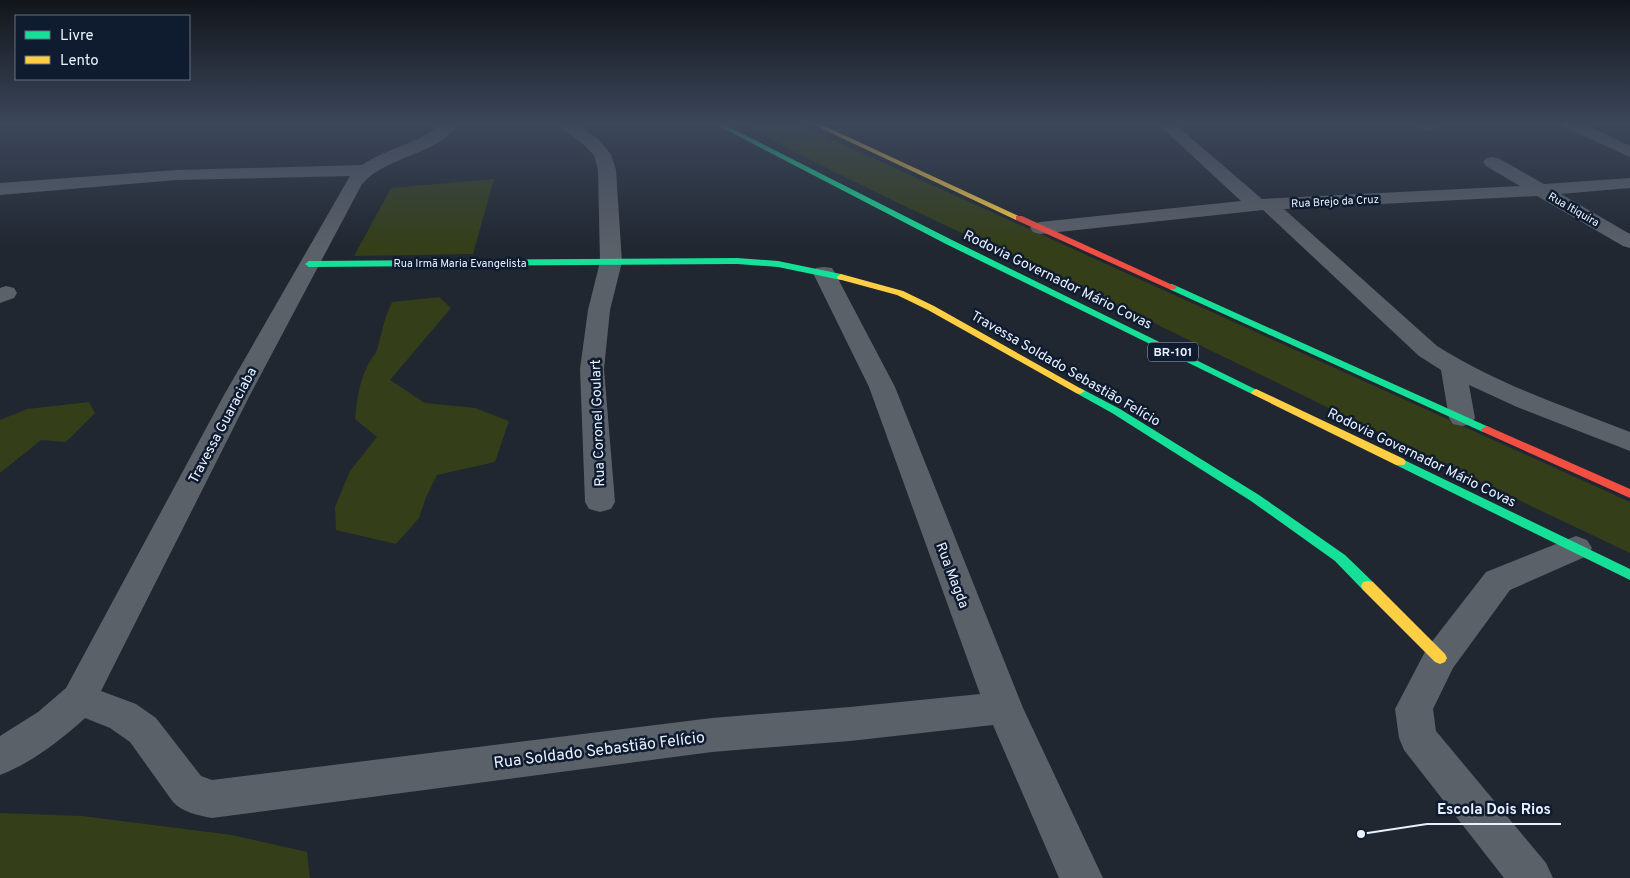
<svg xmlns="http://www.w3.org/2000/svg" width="1630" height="878" viewBox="0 0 1630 878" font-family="Overpass,sans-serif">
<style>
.green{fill:#343e18}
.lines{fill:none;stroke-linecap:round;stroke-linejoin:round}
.street{fill:#5b6169;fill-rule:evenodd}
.fast{fill:#16e098;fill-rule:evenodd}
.slow{fill:#ffcf43;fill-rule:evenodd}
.jam{fill:#f24e42;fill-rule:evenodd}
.labels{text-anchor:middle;stroke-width:5;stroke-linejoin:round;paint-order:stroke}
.far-street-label{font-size:11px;fill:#e8f1ff;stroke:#0f1c2f}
.shield{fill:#0f1c2f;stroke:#a7b1c1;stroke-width:1}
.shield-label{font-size:12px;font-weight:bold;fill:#e8f1ff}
.street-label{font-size:14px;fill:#e8f1ff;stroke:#0f1c2f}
.near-street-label{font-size:16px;fill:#e8f1ff;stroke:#0f1c2f}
.leader{fill:none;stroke:#e8f1ff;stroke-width:2}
.callout-dot{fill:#e8f1ff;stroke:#0f1c2f;stroke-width:2}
.callout-label{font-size:15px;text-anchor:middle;font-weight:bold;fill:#e8f1ff;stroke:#0f1c2f;stroke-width:5;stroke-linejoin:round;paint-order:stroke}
</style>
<rect width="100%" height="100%" fill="#202731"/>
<path class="green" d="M 743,124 L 798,124 L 1630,502 L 1630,553 C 1464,475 1300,393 1135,314 C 1004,251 870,194 743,124 Z
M 494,179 L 473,254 L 354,256 L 391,188 Z
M 439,297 L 451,308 L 390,380 L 425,403 L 475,408 L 509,421 L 495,462 L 437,475 L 426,497 L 419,518 L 396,544 L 336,530 L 335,507 L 350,471 L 377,437 L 355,419 C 357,400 359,381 369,363 C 371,358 375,355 377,350 C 382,333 384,318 392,302 Z
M 89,402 L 95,413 L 66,442 L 41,440 L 0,473 L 0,420 L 27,409 Z
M 0,813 L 82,816 L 232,835 L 307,852 L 310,878 L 0,878 Z"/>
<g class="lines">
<path class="street" d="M 441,124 L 459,124 C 438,155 388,155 362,184 L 250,395 L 101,691 L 136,704 L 156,718 L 201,776 L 212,780 L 712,718 L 850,707 L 980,694 L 869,387 L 813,273 L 816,268 L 824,267 L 832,268 L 835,273 L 895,387 L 1023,708 L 1103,878 L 1059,878 L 993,725 L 850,741 L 712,752 L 212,818 C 197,815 184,813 173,802 L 130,742 L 110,728 L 85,718 C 60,741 31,763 0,775 L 0,736 L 38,712 L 66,688 L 224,395 L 350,176 L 176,180 L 0,195 L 0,183 L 176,170 L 362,165 C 387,148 418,144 441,124 Z
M 557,124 L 575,124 L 597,138 L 611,154 L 616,170 L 622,262 L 610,310 L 604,369 L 615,502 L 611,509 L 600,512 L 589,509 L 585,502 L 580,369 L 588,310 L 600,262 L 598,170 L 594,155 L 585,146 Z
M 1158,124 L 1175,124 L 1262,199 L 1520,186 L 1486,166 L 1483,162 L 1486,158 L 1492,157 L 1498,158 L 1544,184 L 1630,178 L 1630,188 L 1561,194 L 1630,234 L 1630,248 L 1623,246 L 1537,196 L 1284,209 L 1437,346 C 1497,384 1564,406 1630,432 L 1630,451 L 1517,407 L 1469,385 L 1475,418 L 1471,424 L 1462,426 L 1453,424 L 1449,418 L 1441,370 L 1419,356 L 1263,210 L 1040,234 L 1033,232 L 1030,228 L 1033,224 L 1040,222 L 1241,201 Z
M 1417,124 L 1436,124 L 1437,126 L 1435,129 C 1428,131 1421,130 1417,124 Z
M 1562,124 L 1583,124 L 1630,146 L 1630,157 L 1564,127 Z
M 6,286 L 14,288 L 17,293 L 14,298 L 0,303 L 0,288 Z
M 1576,536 L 1587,540 L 1592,548 L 1587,556 L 1510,590 L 1453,668 L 1433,709 L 1436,731 L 1546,863 L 1553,878 L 1504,878 L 1404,750 L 1399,738 L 1395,709 L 1427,648 L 1486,572 Z"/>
<path class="fast" d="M 715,124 L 723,124 L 952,240 L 1261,392 L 1260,394 L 1252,394 L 946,244 Z
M 737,258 L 778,261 L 841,274 L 845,277 L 841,280 L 778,267 L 737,264 L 309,267 L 305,264 L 309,261 Z
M 1172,284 L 1491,428 L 1493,430 L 1491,432 L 1483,432 L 1169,289 L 1169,285 Z
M 1080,388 L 1120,409 L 1259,495 L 1345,555 L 1373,582 L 1375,586 L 1373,590 L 1368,591 L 1363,590 L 1335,561 L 1251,501 L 1112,413 L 1076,393 L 1075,391 L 1076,389 Z
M 1400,458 L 1630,569 L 1630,580 L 1396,465 L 1394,462 L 1396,459 Z"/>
<path class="slow" d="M 812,124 L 820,124 L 1023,218 L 1016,220 Z
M 841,274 L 903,291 L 934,306 L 1085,391 L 1080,394 L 1076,393 L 928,310 L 897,295 L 838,279 L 837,277 Z
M 1256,389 L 1404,459 L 1406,462 L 1404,465 L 1396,465 L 1252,394 L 1251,392 Z
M 1368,581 L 1373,582 L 1445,654 L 1447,658 L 1445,662 L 1440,664 L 1435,662 L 1363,590 L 1361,586 L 1363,582 Z"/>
<path class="jam" d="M 1016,216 L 1022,216 L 1177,287 L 1175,289 L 1169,289 L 1016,220 Z
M 1487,426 L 1630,489 L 1630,498 L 1483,432 L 1481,430 L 1483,428 Z"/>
</g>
<linearGradient id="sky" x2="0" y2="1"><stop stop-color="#12151b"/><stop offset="0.5" stop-color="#3c475a"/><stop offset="1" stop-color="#3c475a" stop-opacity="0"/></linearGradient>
<rect width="1630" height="247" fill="url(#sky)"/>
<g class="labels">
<g class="far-street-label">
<text transform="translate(1335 201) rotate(-3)" y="4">Rua Brejo da Cruz</text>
<text transform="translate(1574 209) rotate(30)" y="4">Rua Itiquira</text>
<text x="460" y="267">Rua Irmã Maria Evangelista</text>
</g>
<rect class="shield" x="1148" y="342.5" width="50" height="19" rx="4"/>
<g class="shield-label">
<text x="1173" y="356">BR-101</text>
</g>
<g class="street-label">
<text transform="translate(1058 279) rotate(26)" y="5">Rodovia Governador Mário Covas</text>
<text transform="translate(1066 368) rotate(30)" y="5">Travessa Soldado Sebastião Felício</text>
<text transform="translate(597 423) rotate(-92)" y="5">Rua Coronel Goulart</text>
<text transform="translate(222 425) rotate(-62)" y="5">Travessa Guaraciaba</text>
<text transform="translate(1422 457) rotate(26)" y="5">Rodovia Governador Mário Covas</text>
<text transform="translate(953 575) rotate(69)" y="5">Rua Magda</text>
</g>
<g class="near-street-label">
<text transform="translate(599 749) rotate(-7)" y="6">Rua Soldado Sebastião Felício</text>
</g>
</g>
<path class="leader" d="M1361 834L1427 824H1561"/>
<circle class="callout-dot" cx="1361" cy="834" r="5"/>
<g class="callout-label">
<text x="1494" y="814">Escola Dois Rios</text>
</g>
<rect x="15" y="15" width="175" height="65" fill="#0f1c2f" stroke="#667182"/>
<rect x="25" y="31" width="25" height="8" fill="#16e098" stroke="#667182"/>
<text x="60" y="40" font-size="15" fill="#e8f1ff">Livre</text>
<rect x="25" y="56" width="25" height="8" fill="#ffcf43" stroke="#667182"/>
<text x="60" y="65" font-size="15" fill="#e8f1ff">Lento</text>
</svg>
